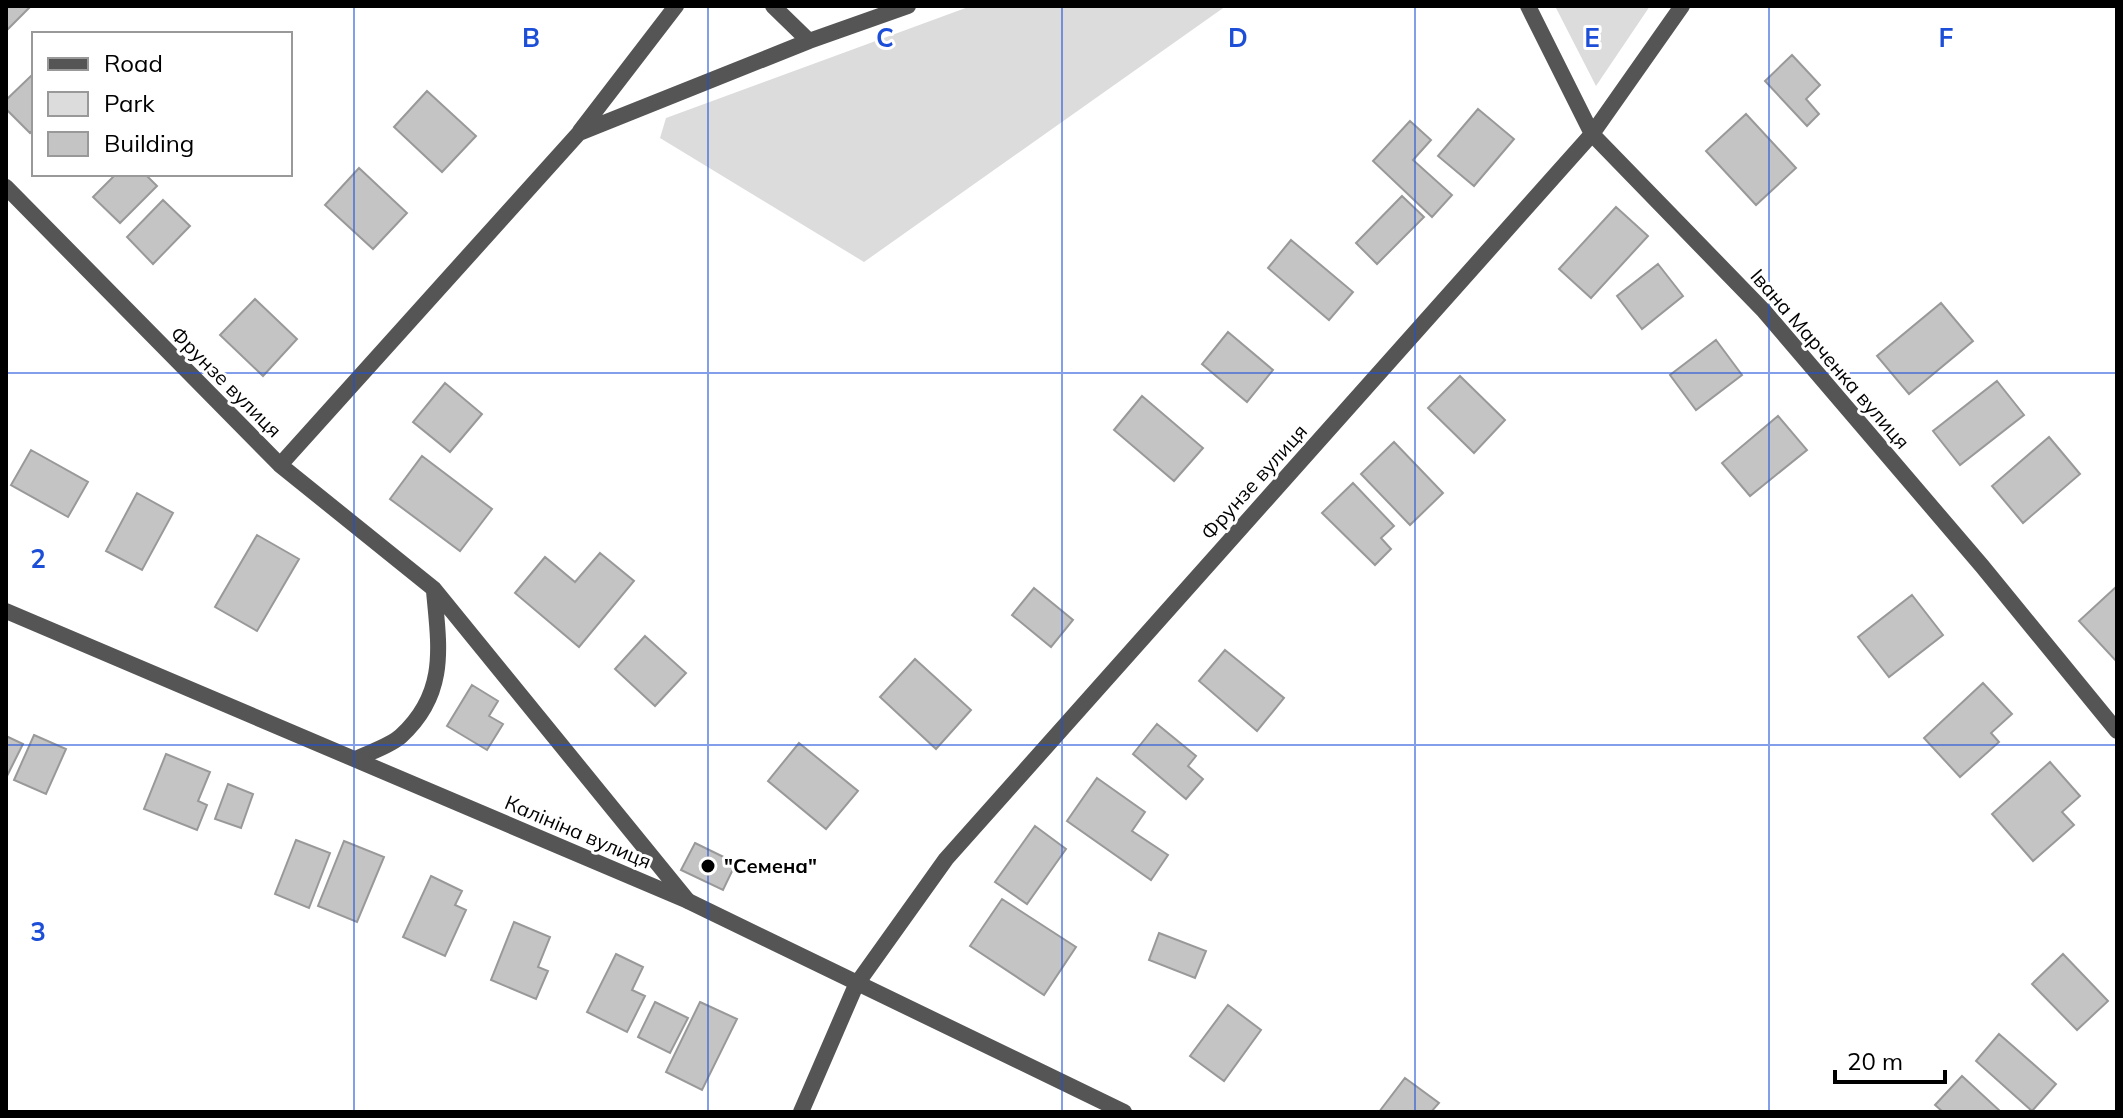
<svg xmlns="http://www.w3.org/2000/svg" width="2123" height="1118" viewBox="0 0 2123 1118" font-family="Mulish,sans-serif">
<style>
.green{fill:#dcdcdc}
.building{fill:#c4c4c4;stroke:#999;stroke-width:2}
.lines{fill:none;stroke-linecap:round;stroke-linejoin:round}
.service{stroke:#555;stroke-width:16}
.minor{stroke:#555;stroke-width:16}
.tertiary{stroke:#555;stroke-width:16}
.grid{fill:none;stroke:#1d4ed8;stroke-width:2;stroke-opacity:0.55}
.poi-dot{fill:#000;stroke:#fff;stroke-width:3}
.labels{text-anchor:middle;stroke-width:6;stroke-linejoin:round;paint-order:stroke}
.street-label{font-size:20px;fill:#000;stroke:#fff}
.poi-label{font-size:20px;font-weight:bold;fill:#000;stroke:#fff;text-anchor:start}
.grid-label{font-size:26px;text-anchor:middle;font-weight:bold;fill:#1d4ed8;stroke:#fff;stroke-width:6;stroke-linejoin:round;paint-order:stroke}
</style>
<rect width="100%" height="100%" fill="#fff"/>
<path class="green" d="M 971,6 L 1226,6 L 864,262 L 660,138 L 666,118 Z
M 1555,6 L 1650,6 L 1596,86 Z"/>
<path class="building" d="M 6,6 L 31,6 L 6,31 Z
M 1792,55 L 1820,85 L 1806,99 L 1819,114 L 1807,126 L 1765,81 Z
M 34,73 L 34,129 L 30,133 L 6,109 L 6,100 Z
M 427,91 L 476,136 L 442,172 L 394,127 Z
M 1478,109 L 1514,139 L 1474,186 L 1438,156 Z
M 1746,114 L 1796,168 L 1756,205 L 1706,151 Z
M 1410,121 L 1431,140 L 1413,160 L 1452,195 L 1432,217 L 1373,161 Z
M 359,168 L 407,213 L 373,249 L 325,205 Z
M 116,174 L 145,174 L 157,186 L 120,223 L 93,197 Z
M 1402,196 L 1424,217 L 1377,264 L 1356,243 Z
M 163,200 L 190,226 L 153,264 L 127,237 Z
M 1616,207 L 1648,236 L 1591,298 L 1559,269 Z
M 1291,240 L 1353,292 L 1329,320 L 1268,268 Z
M 1658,264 L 1683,296 L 1642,329 L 1617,296 Z
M 255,299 L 297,339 L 263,376 L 220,335 Z
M 1941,303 L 1973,341 L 1909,394 L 1877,356 Z
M 1228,332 L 1273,370 L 1247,402 L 1202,364 Z
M 1716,340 L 1742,375 L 1696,410 L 1670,375 Z
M 1460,376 L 1505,420 L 1474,453 L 1428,408 Z
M 1997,381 L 2024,415 L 1960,465 L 1933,431 Z
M 445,383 L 482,414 L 450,452 L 413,422 Z
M 1142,396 L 1203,448 L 1174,481 L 1114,430 Z
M 1778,416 L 1807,450 L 1750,496 L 1722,463 Z
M 2049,437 L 2080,474 L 2023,523 L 1992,486 Z
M 1394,442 L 1443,493 L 1410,525 L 1361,474 Z
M 31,450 L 88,482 L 68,517 L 11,485 Z
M 422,456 L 492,509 L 460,551 L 390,499 Z
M 1353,483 L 1394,526 L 1381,538 L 1391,549 L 1375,565 L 1322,513 Z
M 137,493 L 173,513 L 142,570 L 106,551 Z
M 257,535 L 299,559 L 257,631 L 215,607 Z
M 600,553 L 634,581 L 579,647 L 515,593 L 545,557 L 575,582 Z
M 2117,586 L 2117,662 L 2079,621 Z
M 1034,588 L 1073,620 L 1051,647 L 1012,615 Z
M 1912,595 L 1943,635 L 1889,677 L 1858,637 Z
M 645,636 L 686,673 L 655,706 L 615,669 Z
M 1225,650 L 1284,698 L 1257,731 L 1199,681 Z
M 915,659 L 971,710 L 936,749 L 880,697 Z
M 1983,683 L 2012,714 L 1991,733 L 1999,742 L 1960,777 L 1924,738 Z
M 472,685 L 498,701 L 489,716 L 503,724 L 487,750 L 447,726 Z
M 1157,724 L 1196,756 L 1188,766 L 1203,779 L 1186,799 L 1133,754 Z
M 34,735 L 66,749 L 46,794 L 14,780 Z
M 6,736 L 23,744 L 6,778 Z
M 799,743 L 858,791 L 826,829 L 768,781 Z
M 166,754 L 210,772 L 198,801 L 207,805 L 197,830 L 144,809 Z
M 2050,762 L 2080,796 L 2062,812 L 2074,825 L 2033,861 L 1992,814 Z
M 1097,778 L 1145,812 L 1132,831 L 1168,855 L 1151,880 L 1067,821 Z
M 228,784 L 253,794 L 241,828 L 215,819 Z
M 1035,826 L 1066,849 L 1027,904 L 995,882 Z
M 296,840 L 330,853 L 309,908 L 275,894 Z
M 344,841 L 384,857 L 357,922 L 318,906 Z
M 695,843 L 736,863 L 723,890 L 681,870 Z
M 431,876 L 462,891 L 455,905 L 466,910 L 445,956 L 403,937 Z
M 1002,899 L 1076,947 L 1044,995 L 970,946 Z
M 514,922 L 550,937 L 538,967 L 548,971 L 536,999 L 491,980 Z
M 1159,933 L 1206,951 L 1195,978 L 1149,960 Z
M 616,954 L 643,967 L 632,990 L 645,996 L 627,1032 L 587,1012 Z
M 2063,954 L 2108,1001 L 2077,1030 L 2032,984 Z
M 655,1002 L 688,1018 L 670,1053 L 638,1037 Z
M 700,1002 L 737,1019 L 702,1090 L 666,1072 Z
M 1228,1005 L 1261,1030 L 1224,1081 L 1190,1056 Z
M 1999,1034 L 2056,1084 L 2032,1111 L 1976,1061 Z
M 1962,1076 L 2001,1112 L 1943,1112 L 1935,1105 Z
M 1405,1078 L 1439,1103 L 1431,1112 L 1379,1112 Z"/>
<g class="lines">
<path class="service" d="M 801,1112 L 856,985"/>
<path class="minor" d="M 773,6 L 809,41
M 1528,6 L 1592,134 L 1764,311 L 1982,566 L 2117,731
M 580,131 L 676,6
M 6,187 L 280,465 L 434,589 L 688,901
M 280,465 L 579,133 L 809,41 L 908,6
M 356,759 C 370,752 390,746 401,736 C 448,693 439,646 434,591
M 856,985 L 946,859 L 1592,134 L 1682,6"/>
<path class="tertiary" d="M 6,611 L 688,901 L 1124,1112"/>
</g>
<path class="grid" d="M 354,6 L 354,1112M 708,6 L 708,1112M 1062,6 L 1062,1112M 1415,6 L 1415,1112M 1769,6 L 1769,1112M 6,373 L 2117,373M 6,745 L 2117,745"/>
<circle class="poi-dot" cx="708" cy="866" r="8"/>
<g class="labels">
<g class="street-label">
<text transform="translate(1830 359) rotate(49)" y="7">Івана Марченка вулиця</text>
<text transform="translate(226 382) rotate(45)" y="7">Фрунзе вулиця</text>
<text transform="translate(1254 482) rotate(-48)" y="7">Фрунзе вулиця</text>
<text transform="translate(578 832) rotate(23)" y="7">Калініна вулиця</text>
</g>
<g class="poi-label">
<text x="724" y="873">"Семена"</text>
</g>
</g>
<g class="grid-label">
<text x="531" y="47">B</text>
<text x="885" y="47">C</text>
<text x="1238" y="47">D</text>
<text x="1592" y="47">E</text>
<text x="1946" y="47">F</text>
<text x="38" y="568">2</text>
<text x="38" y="941">3</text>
</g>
<rect width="2123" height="1118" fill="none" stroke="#000000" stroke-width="16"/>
<rect x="32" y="32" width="260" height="144" fill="#ffffff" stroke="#999999" stroke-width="2"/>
<rect x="48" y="58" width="40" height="12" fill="#555555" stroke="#999999" stroke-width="2"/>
<text x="104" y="72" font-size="24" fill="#000000">Road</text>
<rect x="48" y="92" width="40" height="24" fill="#dcdcdc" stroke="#999999" stroke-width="2"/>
<text x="104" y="112" font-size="24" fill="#000000">Park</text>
<rect x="48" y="132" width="40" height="24" fill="#c4c4c4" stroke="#999999" stroke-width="2"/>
<text x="104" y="152" font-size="24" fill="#000000">Building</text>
<path d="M1835 1070v12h110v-12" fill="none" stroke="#000000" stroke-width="4"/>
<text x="1847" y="1070" font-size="24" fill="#000000" stroke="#ffffff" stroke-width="6" paint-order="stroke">20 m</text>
</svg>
